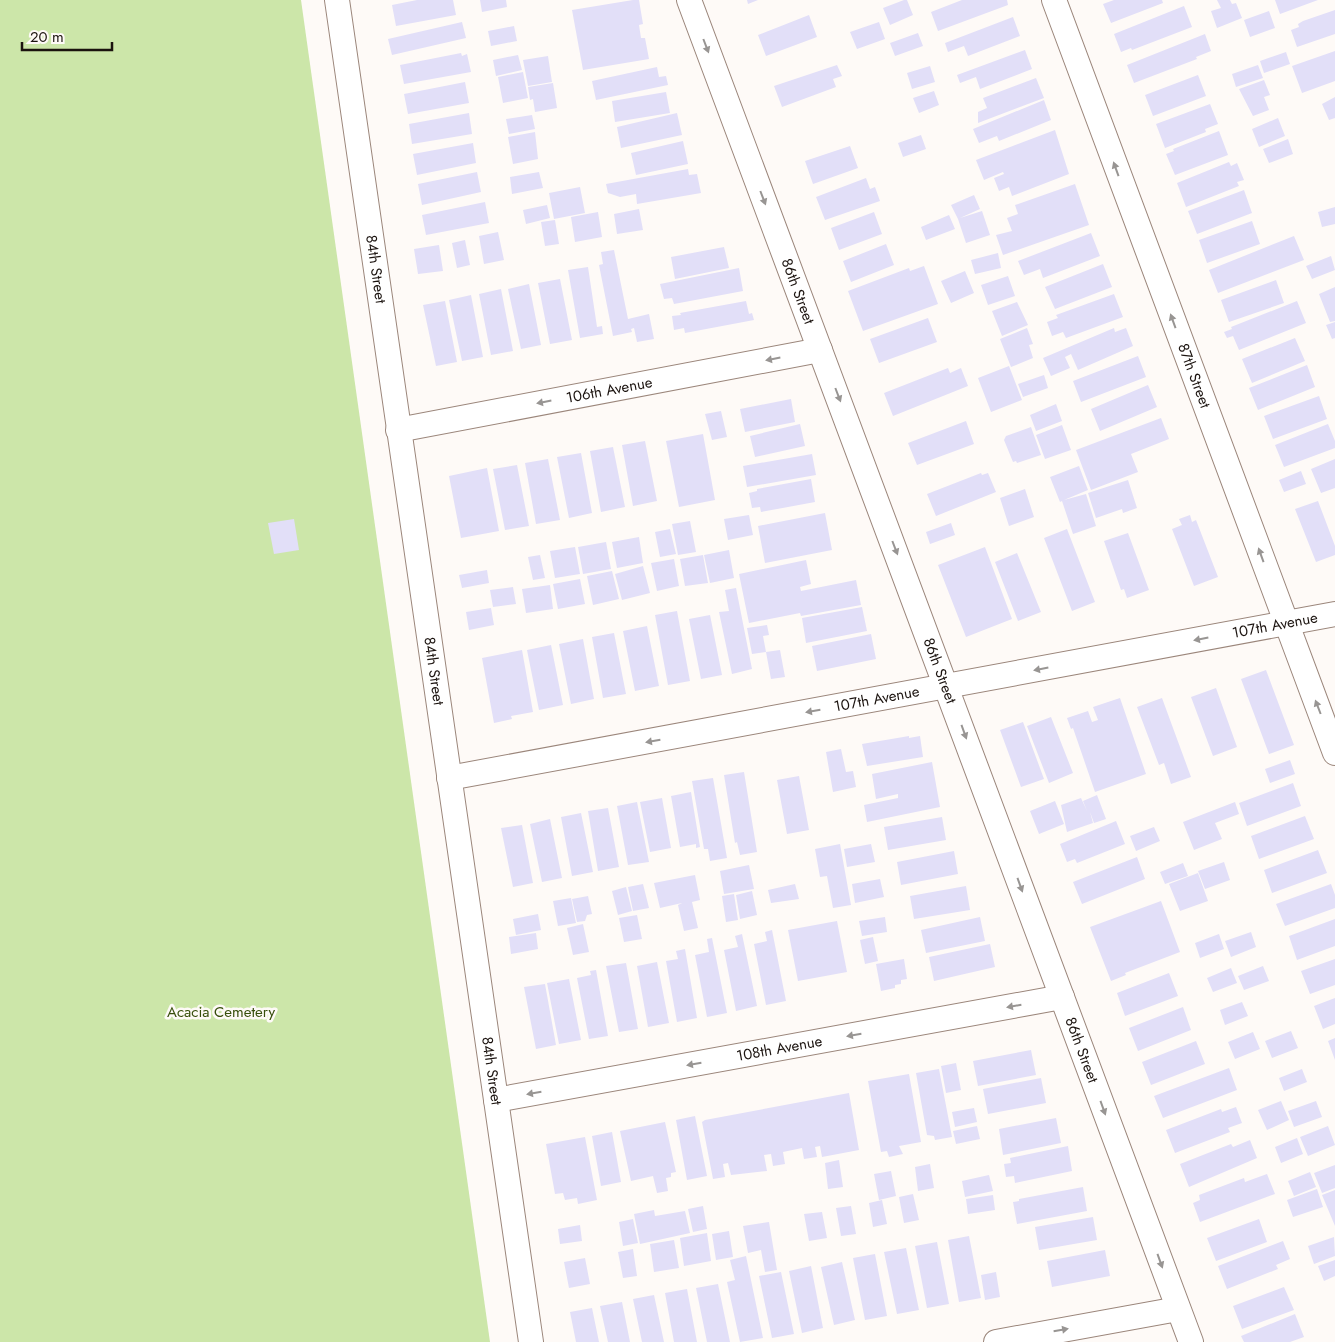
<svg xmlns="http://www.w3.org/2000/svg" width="1335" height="1342" viewBox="0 0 1335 1342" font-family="Jost,sans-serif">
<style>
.green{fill:#cce6a9}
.building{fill:#e2dff8}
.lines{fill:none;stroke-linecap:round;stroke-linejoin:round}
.minor-casing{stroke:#9b867b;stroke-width:26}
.minor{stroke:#fff;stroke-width:24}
.oneway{fill:#989593}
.labels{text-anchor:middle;stroke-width:5;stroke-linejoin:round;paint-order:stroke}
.street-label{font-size:15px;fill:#1b130f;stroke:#fefaf7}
.park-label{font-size:15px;fill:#374e0b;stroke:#fefaf7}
</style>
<rect width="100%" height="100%" fill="#fefaf7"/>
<path class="green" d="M 0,0 L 301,0 L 490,1342 L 0,1342 Z"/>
<path class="building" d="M 417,0 L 453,0 L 456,15 L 396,26 L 392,5 Z
M 480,0 L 506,0 L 507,7 L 482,12 Z
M 633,0 L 639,0 L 643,24 L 639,25 L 641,38 L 645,38 L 649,59 L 583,70 L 572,10 Z
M 747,0 L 758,0 L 748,4 Z
M 904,0 L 907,0 L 913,15 L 890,25 L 883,8 Z
M 962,0 L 1007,0 L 1008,5 L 938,31 L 931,12 Z
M 1114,0 L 1162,0 L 1163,3 L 1111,23 L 1103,4 Z
M 1217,0 L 1230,0 L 1232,4 L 1236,3 L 1242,18 L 1217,28 L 1211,11 L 1221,8 Z
M 1275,0 L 1318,0 L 1280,14 Z
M 1184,6 L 1192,27 L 1132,50 L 1131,48 L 1121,52 L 1114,34 Z
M 1335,10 L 1335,34 L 1297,47 L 1291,30 L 1299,27 L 1298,24 L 1303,21 Z
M 1269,11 L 1275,28 L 1250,37 L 1244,20 Z
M 809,15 L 817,37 L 766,56 L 758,35 Z
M 1013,17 L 1020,36 L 968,56 L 964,46 L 948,52 L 945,43 Z
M 462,22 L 466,38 L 392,55 L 388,39 Z
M 879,22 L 885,39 L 857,49 L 850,32 Z
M 514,26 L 517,41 L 491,46 L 488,31 Z
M 918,33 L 923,46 L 895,56 L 890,43 Z
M 1205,34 L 1211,51 L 1196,57 L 1197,59 L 1134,83 L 1127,65 Z
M 1025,50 L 1032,69 L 980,89 L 976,77 L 960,83 L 957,75 Z
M 1335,51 L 1335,81 L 1302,93 L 1292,66 Z
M 1286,52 L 1290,64 L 1264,73 L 1260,61 Z
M 461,53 L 462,56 L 467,54 L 471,72 L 404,84 L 400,65 Z
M 518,55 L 522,70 L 496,76 L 493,60 Z
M 548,56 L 552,82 L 528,86 L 523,60 Z
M 837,65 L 842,76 L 833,79 L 836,87 L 782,107 L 774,86 Z
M 1258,65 L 1263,78 L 1236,87 L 1232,74 Z
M 930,66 L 935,82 L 912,89 L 907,73 Z
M 657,67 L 659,77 L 666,76 L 668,85 L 596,100 L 592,81 Z
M 523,72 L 528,98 L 503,103 L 498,77 Z
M 1198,75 L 1206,96 L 1153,116 L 1145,95 Z
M 1036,78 L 1044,98 L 978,123 L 978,112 L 987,108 L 983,98 Z
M 1264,80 L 1270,95 L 1264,97 L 1269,110 L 1253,116 L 1239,89 Z
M 465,82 L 469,103 L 408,114 L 404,94 Z
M 553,83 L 557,108 L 535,112 L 533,99 L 530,100 L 528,87 Z
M 934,91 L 939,105 L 919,113 L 913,98 Z
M 666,92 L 670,113 L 615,122 L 612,101 Z
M 1335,97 L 1335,118 L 1329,120 L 1322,104 Z
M 1044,100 L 1051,120 L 999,141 L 997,136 L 979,143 L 973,129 Z
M 1210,104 L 1218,124 L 1205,129 L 1206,132 L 1165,148 L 1156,124 Z
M 469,113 L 472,134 L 412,144 L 409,124 Z
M 677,113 L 682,135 L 621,148 L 617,127 Z
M 532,115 L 535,129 L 509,134 L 506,119 Z
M 1278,118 L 1285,136 L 1259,147 L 1252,129 Z
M 1055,130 L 1069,174 L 1012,196 L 1009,187 L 999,191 L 994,178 L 1004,174 L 1003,172 L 984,180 L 976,160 Z
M 1219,131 L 1228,155 L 1175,175 L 1166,154 L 1174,151 L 1173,149 Z
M 535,132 L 538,159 L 513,164 L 508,137 Z
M 921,135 L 926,149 L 903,157 L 898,143 Z
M 1288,139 L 1293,154 L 1269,163 L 1263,149 Z
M 683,141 L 688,164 L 636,175 L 631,153 Z
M 473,143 L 476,163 L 417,175 L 413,154 Z
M 850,146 L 858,168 L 813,184 L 805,161 Z
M 1229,162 L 1231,166 L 1237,163 L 1244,180 L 1237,182 L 1239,186 L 1186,207 L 1177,183 Z
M 688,169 L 689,175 L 697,174 L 701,193 L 637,204 L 636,194 L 620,197 L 608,193 L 606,184 Z
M 477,172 L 481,192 L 422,205 L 418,184 Z
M 539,172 L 543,188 L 512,194 L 510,177 Z
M 866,178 L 870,189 L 875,187 L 880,201 L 825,220 L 816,197 Z
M 1075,184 L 1089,225 L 1003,255 L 996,235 L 1012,231 L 1007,218 L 1018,214 L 1015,205 Z
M 580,187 L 585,213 L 554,219 L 549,193 Z
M 1244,190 L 1252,213 L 1197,234 L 1188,211 Z
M 974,195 L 980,209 L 960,218 L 982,211 L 990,235 L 966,243 L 958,219 L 951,205 Z
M 485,202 L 489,223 L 426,235 L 422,215 Z
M 547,205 L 550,218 L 526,224 L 523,210 Z
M 1335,207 L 1335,224 L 1322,227 L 1318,212 Z
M 639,209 L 643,230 L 617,234 L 614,214 Z
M 598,212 L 602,237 L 575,242 L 571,217 Z
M 874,212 L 882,234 L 839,250 L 831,228 Z
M 949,215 L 955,229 L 926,240 L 921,227 Z
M 555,220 L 559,244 L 545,246 L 541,222 Z
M 1252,221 L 1260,244 L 1207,263 L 1199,240 Z
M 498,232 L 504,260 L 484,264 L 479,236 Z
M 1091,233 L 1100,256 L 1043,278 L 1040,269 L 1024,275 L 1018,261 Z
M 1294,236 L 1304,260 L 1218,293 L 1209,270 Z
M 465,240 L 470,265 L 457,268 L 452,243 Z
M 886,244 L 894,265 L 851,282 L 843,261 Z
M 439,245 L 443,271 L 418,274 L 414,249 Z
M 724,247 L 729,268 L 675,279 L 671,257 Z
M 614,250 L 628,319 L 649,314 L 654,339 L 637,342 L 634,328 L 631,329 L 632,332 L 613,336 L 599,265 L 603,264 L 601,252 Z
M 998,253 L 1001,268 L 975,274 L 971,260 Z
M 1331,256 L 1335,270 L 1312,279 L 1306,266 Z
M 1103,264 L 1112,287 L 1055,309 L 1045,287 Z
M 924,266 L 938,304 L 863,331 L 848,291 L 909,268 L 910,271 Z
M 588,267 L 597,327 L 602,326 L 603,334 L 580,338 L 568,270 Z
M 739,268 L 743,291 L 674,304 L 672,298 L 664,299 L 660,284 Z
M 965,271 L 974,293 L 951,303 L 941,281 Z
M 1008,276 L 1015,296 L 988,305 L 981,285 Z
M 560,279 L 572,340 L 550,344 L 538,283 Z
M 1276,280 L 1284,303 L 1229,322 L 1221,300 Z
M 529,284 L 541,345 L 521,349 L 508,289 Z
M 1335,287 L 1335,321 L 1330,322 L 1319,294 Z
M 501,289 L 513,351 L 491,355 L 479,294 Z
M 1114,294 L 1123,317 L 1066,338 L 1063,332 L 1052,336 L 1047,322 L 1058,318 L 1056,315 Z
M 471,295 L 483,357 L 462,361 L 449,300 Z
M 445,301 L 457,362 L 436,366 L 423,305 Z
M 746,301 L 749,314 L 752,313 L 754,320 L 685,333 L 684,328 L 674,330 L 672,316 L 681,315 L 680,313 Z
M 1297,301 L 1306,323 L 1239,350 L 1233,336 L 1227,338 L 1224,332 L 1232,329 L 1231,327 Z
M 1017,302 L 1028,325 L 1002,336 L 992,311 Z
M 928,318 L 937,342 L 879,363 L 870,339 Z
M 1335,322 L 1335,338 L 1332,339 L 1326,325 Z
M 1027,328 L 1033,344 L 1029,345 L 1033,358 L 1011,367 L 1000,339 Z
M 1114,328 L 1115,332 L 1126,328 L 1133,346 L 1078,370 L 1071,354 L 1065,357 L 1070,368 L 1051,376 L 1043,358 Z
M 1295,338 L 1305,361 L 1252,383 L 1242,359 Z
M 1138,356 L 1146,377 L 1081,402 L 1073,381 Z
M 1307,365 L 1315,387 L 1258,410 L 1249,388 Z
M 1009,366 L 1022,400 L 991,412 L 978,378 Z
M 948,368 L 950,373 L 961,368 L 968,386 L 893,416 L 884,393 Z
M 1044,375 L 1048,388 L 1023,397 L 1018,384 Z
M 1148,385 L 1157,407 L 1100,431 L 1091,409 Z
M 1319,396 L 1327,419 L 1273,439 L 1264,416 Z
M 791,399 L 795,422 L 745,432 L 740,409 Z
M 1056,404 L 1062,421 L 1036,431 L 1030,415 Z
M 721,411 L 727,437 L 712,440 L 705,414 Z
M 1161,418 L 1169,439 L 1131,454 L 1138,472 L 1091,490 L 1076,450 Z
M 966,421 L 974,444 L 917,465 L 908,443 Z
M 800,424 L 805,446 L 755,457 L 750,436 Z
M 1328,424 L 1335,441 L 1335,448 L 1284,467 L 1275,445 Z
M 1062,425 L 1071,450 L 1045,459 L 1036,435 Z
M 1031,427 L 1041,455 L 1017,463 L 1016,461 L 1013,462 L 1004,440 L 1006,436 Z
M 703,434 L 715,500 L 679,507 L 666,441 Z
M 645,441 L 657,501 L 633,506 L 622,445 Z
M 613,447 L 625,507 L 601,512 L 590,451 Z
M 581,453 L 592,513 L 569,518 L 557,457 Z
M 812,454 L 816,475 L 747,487 L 743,466 Z
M 548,459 L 560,520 L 536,524 L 525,463 Z
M 1335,459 L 1335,488 L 1321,493 L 1311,469 Z
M 517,465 L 529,526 L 505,530 L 493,469 Z
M 1079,466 L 1088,490 L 1064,500 L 1086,494 L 1096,526 L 1073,534 L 1062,501 L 1060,502 L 1050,477 Z
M 487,468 L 499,531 L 461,538 L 449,476 Z
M 1301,471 L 1306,484 L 1284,492 L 1279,480 Z
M 981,473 L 982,475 L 988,473 L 996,492 L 936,516 L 927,494 Z
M 811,479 L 815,502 L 761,512 L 760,507 L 752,508 L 749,493 L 757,491 L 757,489 Z
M 1128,480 L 1137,508 L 1123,513 L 1122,509 L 1096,518 L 1088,493 Z
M 1025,489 L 1034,517 L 1009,526 L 1000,498 Z
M 1318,501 L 1335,546 L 1335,555 L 1316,562 L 1295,509 Z
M 825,513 L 832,550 L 765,563 L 758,526 Z
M 749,515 L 753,535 L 728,540 L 724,519 Z
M 1190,515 L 1192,522 L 1196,520 L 1218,577 L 1194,586 L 1172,529 L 1182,525 L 1179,519 Z
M 294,519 L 299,550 L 274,554 L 268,523 Z
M 690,521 L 696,552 L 678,555 L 672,524 Z
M 951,523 L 955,535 L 930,544 L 926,532 Z
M 670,529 L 676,554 L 660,557 L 655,532 Z
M 1067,529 L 1095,602 L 1072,611 L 1044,538 Z
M 1128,533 L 1149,590 L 1127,598 L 1124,589 L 1121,590 L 1104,541 Z
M 639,537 L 643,563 L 617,568 L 612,542 Z
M 606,542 L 611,569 L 583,574 L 578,547 Z
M 575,547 L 580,574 L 555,578 L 550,551 Z
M 985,547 L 1012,619 L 966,637 L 938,565 Z
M 729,550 L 734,578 L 710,583 L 704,555 Z
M 1017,553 L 1041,612 L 1018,621 L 995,562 Z
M 540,555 L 545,578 L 533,580 L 528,557 Z
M 703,555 L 708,583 L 685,586 L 680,559 Z
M 674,559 L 679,586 L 657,591 L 651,563 Z
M 806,560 L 811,584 L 800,587 L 801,591 L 856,580 L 861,605 L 801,616 L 800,613 L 749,623 L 739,574 Z
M 643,566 L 650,593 L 622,600 L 615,574 Z
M 487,570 L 489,583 L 462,588 L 459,575 Z
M 612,571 L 619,599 L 593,605 L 587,576 Z
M 580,579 L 585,604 L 558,609 L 553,584 Z
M 550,585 L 553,609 L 526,613 L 522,589 Z
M 513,587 L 516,604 L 493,607 L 490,590 Z
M 736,588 L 752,669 L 732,674 L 719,612 L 729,611 L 725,590 Z
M 862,607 L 867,631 L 806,643 L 802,618 Z
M 491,608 L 494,625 L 469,630 L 466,612 Z
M 677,611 L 690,681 L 668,685 L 655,615 Z
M 710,615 L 722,675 L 701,679 L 689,619 Z
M 767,625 L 769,635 L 763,636 L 766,652 L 752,654 L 747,628 Z
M 647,626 L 659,686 L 635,691 L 623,631 Z
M 614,633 L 626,694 L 603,698 L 592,637 Z
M 871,634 L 876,659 L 817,671 L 812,646 Z
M 583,639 L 594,699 L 571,704 L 559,644 Z
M 551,645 L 563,705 L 539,710 L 527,650 Z
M 522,650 L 533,712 L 511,716 L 512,719 L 494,723 L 482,658 Z
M 780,650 L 785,677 L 771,679 L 766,652 Z
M 1266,670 L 1294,745 L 1269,754 L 1241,679 Z
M 1216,688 L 1237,747 L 1213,756 L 1191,697 Z
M 1120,698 L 1146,774 L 1095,792 L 1073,728 L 1071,729 L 1067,718 L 1088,711 L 1092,722 L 1098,720 L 1093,707 Z
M 1162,698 L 1191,777 L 1171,784 L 1164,763 L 1159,765 L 1137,707 Z
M 1051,717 L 1073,773 L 1049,783 L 1027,726 Z
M 1023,722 L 1044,779 L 1021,787 L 1000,730 Z
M 909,736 L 909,738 L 920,736 L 923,757 L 867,766 L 862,744 Z
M 841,749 L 846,772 L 853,771 L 856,787 L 833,792 L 826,752 Z
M 1290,760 L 1295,774 L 1270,783 L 1265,769 Z
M 932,762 L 940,807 L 867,822 L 864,805 L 898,798 L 898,794 L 876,799 L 872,774 Z
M 744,772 L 757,852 L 740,855 L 737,842 L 735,843 L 724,775 Z
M 799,776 L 809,830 L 787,834 L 777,780 Z
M 713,778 L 727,858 L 710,861 L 708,849 L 704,849 L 692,781 Z
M 1293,783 L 1301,806 L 1247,826 L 1239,803 Z
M 691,792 L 700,847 L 696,848 L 696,844 L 680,847 L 671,796 Z
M 1097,795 L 1106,819 L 1094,823 L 1090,812 L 1093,823 L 1067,832 L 1061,805 L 1081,798 L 1087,811 L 1083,801 Z
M 662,798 L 671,848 L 650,852 L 640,802 Z
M 1055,801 L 1064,824 L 1039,834 L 1030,811 Z
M 637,802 L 649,862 L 628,865 L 617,806 Z
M 1235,802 L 1239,814 L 1215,823 L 1222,839 L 1194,850 L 1183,822 Z
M 608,808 L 619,867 L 598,871 L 588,811 Z
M 581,813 L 593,872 L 572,876 L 561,817 Z
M 1305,816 L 1314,839 L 1259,859 L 1251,836 Z
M 942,817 L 946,840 L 888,850 L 884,827 Z
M 550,819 L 562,878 L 542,882 L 530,824 Z
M 1116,821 L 1125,844 L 1077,863 L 1075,859 L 1067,862 L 1060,844 Z
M 522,825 L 533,883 L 513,887 L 501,828 Z
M 1154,827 L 1160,841 L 1136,851 L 1130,836 Z
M 840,844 L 851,905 L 833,908 L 827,876 L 820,877 L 815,849 Z
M 871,844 L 875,862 L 847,867 L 844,849 Z
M 1318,850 L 1327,873 L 1272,893 L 1264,870 Z
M 954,851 L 958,874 L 901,885 L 897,862 Z
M 1137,857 L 1145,879 L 1082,904 L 1073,882 Z
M 1224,862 L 1230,880 L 1205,889 L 1198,871 Z
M 1183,863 L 1188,876 L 1165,884 L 1160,872 Z
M 749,865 L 754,889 L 724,894 L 720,871 Z
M 1198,873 L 1208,901 L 1180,911 L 1169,884 Z
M 695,875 L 700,900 L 692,902 L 698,928 L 684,931 L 678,905 L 682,903 L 660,908 L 654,883 Z
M 880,879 L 884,897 L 855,903 L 852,884 Z
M 643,884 L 649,908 L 633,911 L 628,887 Z
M 795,884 L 799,899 L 771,903 L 768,890 Z
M 1331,884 L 1335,895 L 1335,908 L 1285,926 L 1276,904 Z
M 966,886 L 970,910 L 914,919 L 910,896 Z
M 626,887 L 632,911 L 618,915 L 612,891 Z
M 752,891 L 757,915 L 740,919 L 736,895 Z
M 734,894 L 738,920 L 726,922 L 722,896 Z
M 588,896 L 592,914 L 587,915 L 585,921 L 577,922 L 572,899 Z
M 571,898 L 576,923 L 558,926 L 553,901 Z
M 1161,901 L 1180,952 L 1125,973 L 1126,975 L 1111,981 L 1090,927 Z
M 538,914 L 541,930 L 516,935 L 513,919 Z
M 637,915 L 642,939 L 624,942 L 619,918 Z
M 885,917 L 887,932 L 862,936 L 859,921 Z
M 980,917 L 985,941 L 926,953 L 921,930 Z
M 1335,919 L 1335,946 L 1297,960 L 1289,936 Z
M 837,921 L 847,972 L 798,981 L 788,930 Z
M 583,924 L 589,952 L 573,955 L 567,928 Z
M 772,930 L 786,1001 L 766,1005 L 754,944 L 767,941 L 765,932 Z
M 1251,932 L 1256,947 L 1231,957 L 1225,941 Z
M 536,933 L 538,949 L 511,954 L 509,937 Z
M 742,934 L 757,1006 L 736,1011 L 724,950 L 738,947 L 735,936 Z
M 1219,934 L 1224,949 L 1200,958 L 1195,943 Z
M 873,937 L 878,961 L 865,964 L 860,940 Z
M 712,938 L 727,1013 L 707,1017 L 695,955 L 709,952 L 707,939 Z
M 990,944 L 995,967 L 934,981 L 929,957 Z
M 685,949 L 697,1018 L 677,1022 L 666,961 L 678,959 L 676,951 Z
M 904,959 L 907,979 L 901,980 L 901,984 L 895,985 L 895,988 L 881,991 L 876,964 Z
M 1335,959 L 1335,985 L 1310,994 L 1301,971 Z
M 657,962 L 669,1023 L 648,1027 L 637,966 Z
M 626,963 L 638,1029 L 619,1032 L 606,966 Z
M 1263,966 L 1269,981 L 1244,990 L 1238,976 Z
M 1231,968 L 1237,983 L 1213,992 L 1207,978 Z
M 596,970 L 608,1036 L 589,1039 L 577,978 L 591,975 L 590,971 Z
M 1169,973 L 1178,996 L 1125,1016 L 1117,993 Z
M 569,979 L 581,1040 L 559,1044 L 547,983 Z
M 545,984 L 556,1045 L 536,1049 L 524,987 Z
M 1335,998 L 1335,1024 L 1323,1029 L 1314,1006 Z
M 1242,1002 L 1248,1016 L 1225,1025 L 1220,1010 Z
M 1183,1007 L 1191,1030 L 1138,1051 L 1129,1028 Z
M 1291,1031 L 1298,1048 L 1272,1058 L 1265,1041 Z
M 1253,1032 L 1260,1049 L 1235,1059 L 1228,1042 Z
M 1335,1038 L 1335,1060 L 1328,1041 Z
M 1196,1041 L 1205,1064 L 1151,1085 L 1142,1062 Z
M 1031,1050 L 1036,1075 L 978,1086 L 973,1061 Z
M 956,1063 L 961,1090 L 946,1093 L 941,1066 Z
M 1229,1068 L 1237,1090 L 1163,1118 L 1154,1096 Z
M 939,1069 L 952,1137 L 935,1140 L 934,1136 L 927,1135 L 916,1073 Z
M 1302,1069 L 1307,1082 L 1284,1091 L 1279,1078 Z
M 909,1074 L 921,1142 L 899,1146 L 903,1154 L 889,1157 L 887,1151 L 881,1152 L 868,1081 Z
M 1041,1078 L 1046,1103 L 988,1114 L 983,1089 Z
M 849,1093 L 859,1150 L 822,1157 L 820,1146 L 815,1147 L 817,1157 L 804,1159 L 802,1148 L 783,1152 L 785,1164 L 773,1166 L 771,1154 L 764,1155 L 767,1171 L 731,1175 L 728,1163 L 723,1164 L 725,1177 L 713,1179 L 702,1122 L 705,1120 Z
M 1281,1101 L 1289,1120 L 1267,1130 L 1258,1110 Z
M 1316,1101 L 1322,1117 L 1294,1127 L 1288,1111 Z
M 1236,1107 L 1242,1123 L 1228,1128 L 1230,1132 L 1175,1153 L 1166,1130 L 1221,1109 L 1222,1112 Z
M 974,1108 L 977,1122 L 955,1127 L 952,1112 Z
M 695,1116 L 707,1176 L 687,1180 L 676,1120 Z
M 1056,1118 L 1061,1143 L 1003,1155 L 999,1129 Z
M 665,1122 L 676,1172 L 671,1173 L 671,1177 L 666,1178 L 668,1191 L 657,1193 L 653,1176 L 631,1181 L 620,1131 Z
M 977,1126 L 980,1139 L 956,1144 L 953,1131 Z
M 1328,1126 L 1335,1145 L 1308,1156 L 1300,1137 Z
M 612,1132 L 621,1182 L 601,1186 L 592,1136 Z
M 585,1137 L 597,1200 L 578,1204 L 577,1198 L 565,1200 L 563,1193 L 555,1194 L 546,1144 Z
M 1297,1138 L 1303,1154 L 1281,1163 L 1275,1147 Z
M 1250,1140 L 1257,1158 L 1189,1187 L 1180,1164 L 1231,1144 L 1233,1147 Z
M 1068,1146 L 1072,1171 L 1015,1183 L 1014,1176 L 1006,1177 L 1004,1164 L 1011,1163 L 1010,1158 Z
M 839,1160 L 843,1187 L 828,1189 L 825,1163 Z
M 930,1164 L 934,1188 L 918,1191 L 915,1167 Z
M 1335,1165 L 1335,1188 L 1322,1193 L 1314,1173 Z
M 891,1171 L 896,1196 L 879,1200 L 874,1174 Z
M 1310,1172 L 1316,1187 L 1294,1196 L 1288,1181 Z
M 1267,1174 L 1275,1194 L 1200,1222 L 1193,1203 L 1200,1200 L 1199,1195 L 1244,1178 L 1245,1182 Z
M 989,1175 L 993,1191 L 965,1197 L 962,1181 Z
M 1083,1187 L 1087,1211 L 1017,1224 L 1013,1202 L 1019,1201 L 1019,1199 Z
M 1317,1189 L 1323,1207 L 1293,1217 L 1287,1200 Z
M 1335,1190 L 1335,1226 L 1322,1195 Z
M 913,1194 L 919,1220 L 904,1223 L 899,1197 Z
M 993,1195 L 995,1210 L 968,1214 L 966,1199 Z
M 882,1200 L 887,1224 L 873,1227 L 869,1203 Z
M 703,1206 L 707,1229 L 693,1232 L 688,1209 Z
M 851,1206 L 856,1234 L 841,1236 L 836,1208 Z
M 654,1210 L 655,1216 L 685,1211 L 690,1233 L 640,1244 L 634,1214 Z
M 822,1212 L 827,1238 L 809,1241 L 804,1214 Z
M 1093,1217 L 1097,1240 L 1039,1250 L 1035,1227 Z
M 633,1219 L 638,1243 L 623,1246 L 619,1222 Z
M 1259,1219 L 1267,1242 L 1216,1261 L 1207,1238 Z
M 769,1222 L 777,1270 L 765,1272 L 761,1250 L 748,1253 L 743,1226 Z
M 580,1225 L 582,1241 L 560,1244 L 558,1229 Z
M 729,1231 L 733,1257 L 716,1260 L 712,1234 Z
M 707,1233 L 711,1261 L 684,1266 L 680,1238 Z
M 969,1236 L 981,1298 L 959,1302 L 948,1240 Z
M 1334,1237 L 1335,1256 L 1314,1264 L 1308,1246 Z
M 674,1240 L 679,1268 L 654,1272 L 650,1244 Z
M 1283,1241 L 1290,1259 L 1276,1265 L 1278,1269 L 1227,1289 L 1218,1266 Z
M 937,1242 L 949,1304 L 927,1308 L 915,1246 Z
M 906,1248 L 919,1310 L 897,1314 L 884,1252 Z
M 633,1249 L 637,1276 L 623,1278 L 618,1252 Z
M 1105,1250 L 1110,1276 L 1052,1287 L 1047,1261 Z
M 875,1254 L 887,1316 L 865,1320 L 853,1258 Z
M 746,1256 L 763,1338 L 740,1342 L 727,1282 L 735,1280 L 730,1260 Z
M 585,1258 L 590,1284 L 569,1288 L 564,1262 Z
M 1335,1260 L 1335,1276 L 1324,1281 L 1318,1266 Z
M 842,1262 L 855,1320 L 834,1325 L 821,1267 Z
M 811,1266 L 823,1328 L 802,1333 L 789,1271 Z
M 781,1272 L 794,1334 L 772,1338 L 759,1276 Z
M 996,1272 L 1000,1297 L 985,1300 L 981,1275 Z
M 718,1284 L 730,1342 L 707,1342 L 696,1288 Z
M 1284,1287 L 1294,1310 L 1242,1329 L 1233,1306 Z
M 687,1289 L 697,1342 L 674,1342 L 665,1293 Z
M 654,1295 L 664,1342 L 642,1342 L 633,1299 Z
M 622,1302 L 630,1342 L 608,1342 L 600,1306 Z
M 592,1308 L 599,1342 L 576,1342 L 570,1312 Z
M 1295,1314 L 1304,1337 L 1290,1342 L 1244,1342 L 1241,1336 Z"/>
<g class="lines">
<defs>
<g id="minor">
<path id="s1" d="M 337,0 L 531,1342"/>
<path id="s2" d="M 689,0 L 1191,1342"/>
<path id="s3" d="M 1054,0 L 1335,753"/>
<path id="s4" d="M 398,430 L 820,350"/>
<path id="s5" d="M 449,778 L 1335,614"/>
<path id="s6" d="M 496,1100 L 1062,997"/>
<path d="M 996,1342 L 1178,1309"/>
</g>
</defs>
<use href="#minor" class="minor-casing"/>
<use href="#minor" class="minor"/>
</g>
<defs><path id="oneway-solid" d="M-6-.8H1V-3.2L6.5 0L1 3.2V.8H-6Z" transform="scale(1.25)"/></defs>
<g class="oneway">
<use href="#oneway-solid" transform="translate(706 46) rotate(69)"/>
<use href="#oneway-solid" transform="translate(1116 169) rotate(-110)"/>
<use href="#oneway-solid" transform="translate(763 198) rotate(69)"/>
<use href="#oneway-solid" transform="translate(1173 321) rotate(-110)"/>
<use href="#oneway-solid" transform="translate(773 359) rotate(169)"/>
<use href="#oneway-solid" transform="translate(838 395) rotate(69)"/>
<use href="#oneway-solid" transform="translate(544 402) rotate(169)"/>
<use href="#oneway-solid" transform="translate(895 548) rotate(69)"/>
<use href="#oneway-solid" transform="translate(1261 555) rotate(-110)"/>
<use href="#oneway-solid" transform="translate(1201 639) rotate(169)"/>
<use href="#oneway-solid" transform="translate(1041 669) rotate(169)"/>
<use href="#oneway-solid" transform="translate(1318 707) rotate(-111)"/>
<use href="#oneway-solid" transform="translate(813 711) rotate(170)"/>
<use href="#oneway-solid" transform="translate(964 732) rotate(70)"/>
<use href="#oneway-solid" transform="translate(653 741) rotate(170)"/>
<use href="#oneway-solid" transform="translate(1020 885) rotate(70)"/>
<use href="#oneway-solid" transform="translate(1014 1006) rotate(170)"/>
<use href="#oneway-solid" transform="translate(854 1035) rotate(170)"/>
<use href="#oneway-solid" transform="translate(694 1064) rotate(170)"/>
<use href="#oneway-solid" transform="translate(534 1093) rotate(170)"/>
<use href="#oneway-solid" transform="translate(1103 1108) rotate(70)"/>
<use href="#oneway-solid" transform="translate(1160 1261) rotate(70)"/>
<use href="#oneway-solid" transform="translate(1061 1330) rotate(-10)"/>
</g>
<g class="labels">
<g class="street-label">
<text dy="5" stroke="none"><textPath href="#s1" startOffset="272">84th Street</textPath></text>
<text dy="5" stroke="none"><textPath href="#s2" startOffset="311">86th Street</textPath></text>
<text dy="5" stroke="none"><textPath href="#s3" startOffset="401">87th Street</textPath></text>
<text dy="5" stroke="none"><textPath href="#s4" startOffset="215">106th Avenue</textPath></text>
<text dy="5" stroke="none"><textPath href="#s5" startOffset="840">107th Avenue</textPath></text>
<text dy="5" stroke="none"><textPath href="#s1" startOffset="678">84th Street</textPath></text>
<text dy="5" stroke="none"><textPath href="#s2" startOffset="716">86th Street</textPath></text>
<text dy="5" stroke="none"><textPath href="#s5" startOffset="435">107th Avenue</textPath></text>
<text dy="5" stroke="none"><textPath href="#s6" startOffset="288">108th Avenue</textPath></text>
<text dy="5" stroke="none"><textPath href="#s2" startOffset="1121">86th Street</textPath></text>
<text dy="5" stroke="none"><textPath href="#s1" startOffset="1082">84th Street</textPath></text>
</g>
<g class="park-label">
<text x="221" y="1017">Acacia Cemetery</text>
</g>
</g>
<path d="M22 42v8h90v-8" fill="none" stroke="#1b130f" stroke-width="2.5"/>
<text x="30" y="42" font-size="15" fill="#1b130f" stroke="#fefaf7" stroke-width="4" paint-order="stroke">20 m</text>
</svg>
